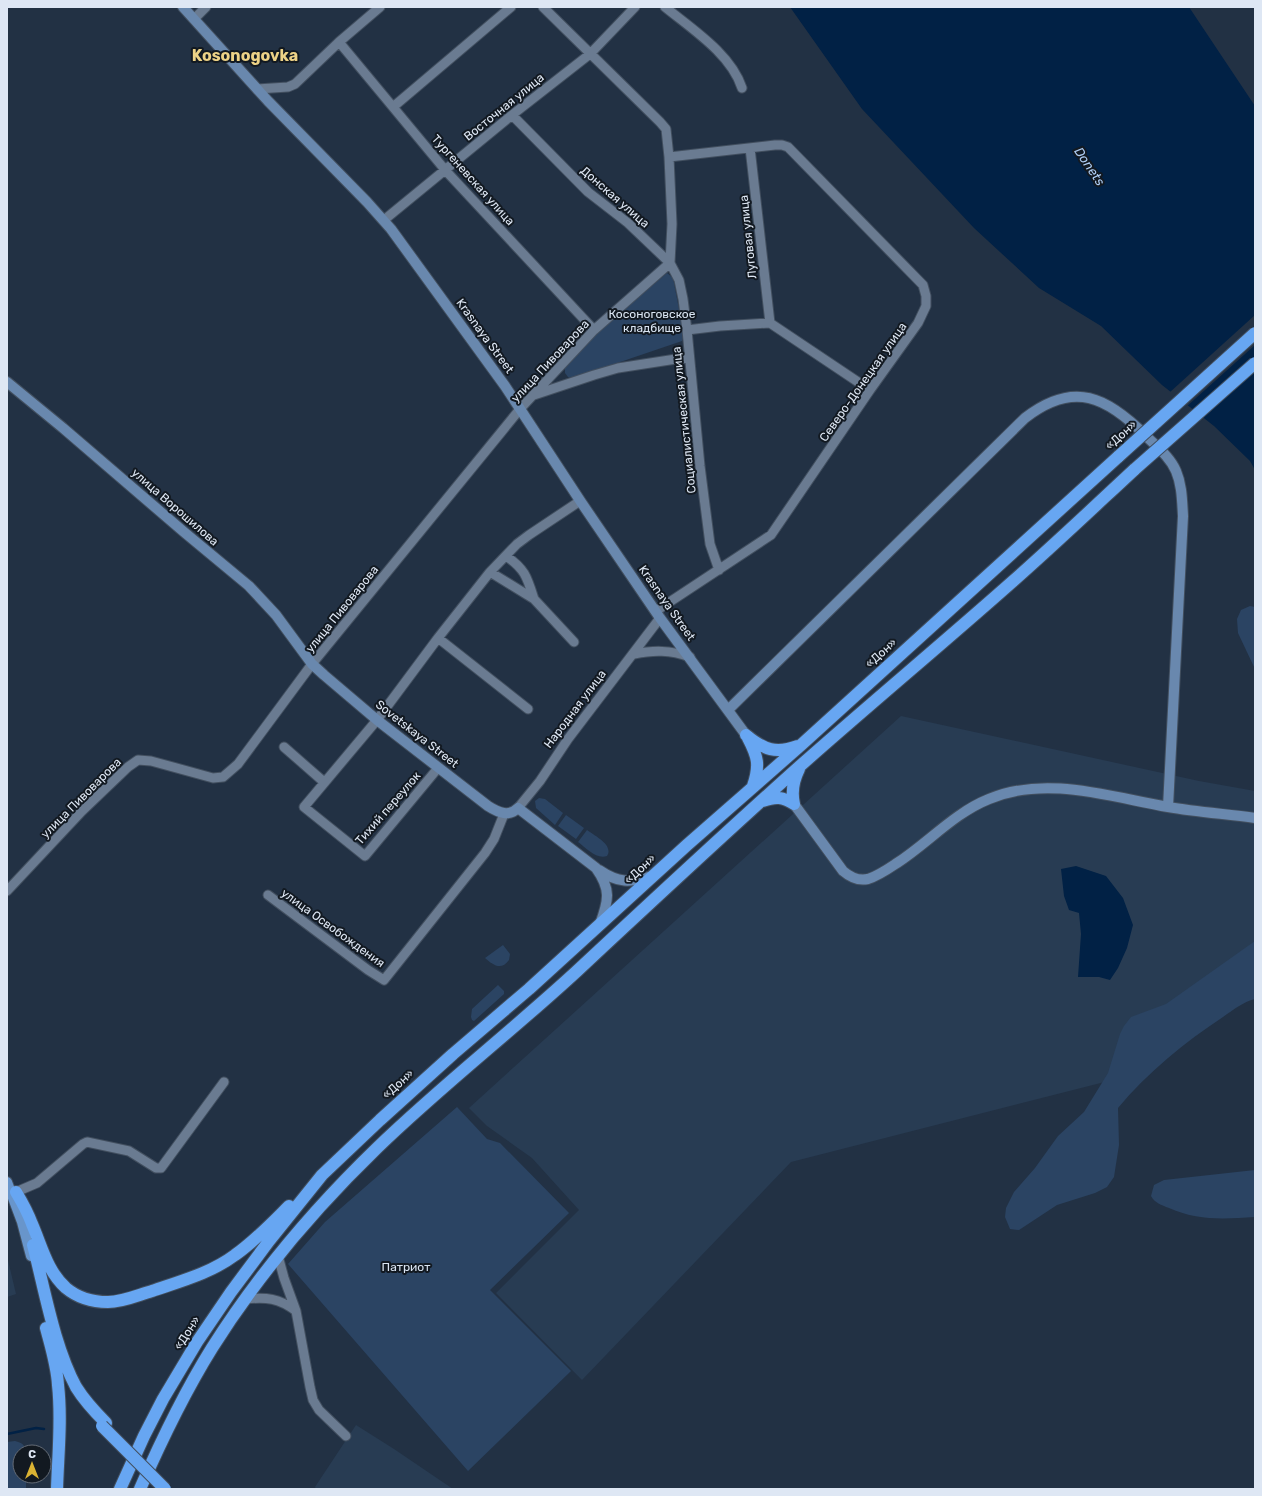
<svg xmlns="http://www.w3.org/2000/svg" width="1262" height="1496" viewBox="0 0 1262 1496" font-family="Rubik,sans-serif">
<style>
.built{fill:#283c53}
.green{fill:#2b4463}
.water{fill:#012145}
.pier{fill:#223144}
.lines{fill:none;stroke-linecap:round;stroke-linejoin:round}
.stream{stroke:#012145;stroke-width:2.5}
.street-casing{stroke:#424f5f;stroke-width:11}
.secondary-casing{stroke:#424f5f;stroke-width:12}
.primary-casing{stroke:#424f5f;stroke-width:12}
.highway-casing{stroke:#424f5f;stroke-width:14}
.street{stroke:#6a7b91;stroke-width:9}
.secondary{stroke:#6988ae;stroke-width:10}
.primary{stroke:#6895cb;stroke-width:10}
.highway{stroke:#67a6f2;stroke-width:12}
.highway-bridge-casing{stroke:#424f5f;stroke-width:14;stroke-linecap:butt}
.highway-bridge{stroke:#67a6f2;stroke-width:12}
.labels{text-anchor:middle;stroke-width:4;stroke-linejoin:round;paint-order:stroke}
.street-label{font-size:12px;fill:#dee7f4;stroke:#121921}
.park-label{font-size:12px;fill:#dae5f2;stroke:#121921}
.water-label{font-size:13px;font-style:italic;fill:#afcef5;stroke:#121921}
.district-label{font-size:16px;font-weight:bold;fill:#edd286;stroke:#121921}
</style>
<rect width="100%" height="100%" fill="#223144"/>
<path class="built" d="M 901,716 L 1199,781 L 1255,791 L 1255,982 L 1140,1073 L 791,1162 L 582,1380 L 496,1293 L 579,1210 L 532,1158 L 487,1126 L 469,1108 Z
M 7,1256 L 16,1294 L 7,1297 Z
M 356,1425 L 394,1449 L 453,1489 L 316,1489 L 315,1487 Z"/>
<path class="green" d="M 667,273 L 673,278 L 684,335 L 682,341 L 573,378 L 568,377 L 565,373 L 565,366 L 601,329 Z
M 1250,606 L 1255,607 L 1255,669 L 1238,633 L 1237,619 L 1241,610 Z
M 539,798 L 545,799 L 563,813 L 555,825 L 536,808 L 535,801 Z
M 566,815 L 584,828 L 576,839 L 558,826 Z
M 587,830 C 595,836 614,845 607,856 C 597,860 586,848 578,842 Z
M 1255,941 L 1255,999 C 1243,1002 1233,1010 1223,1017 C 1185,1042 1147,1073 1118,1108 L 1119,1145 L 1116,1164 L 1114,1177 L 1107,1187 L 1095,1193 L 1057,1205 L 1019,1230 L 1010,1229 L 1005,1217 L 1006,1208 L 1014,1192 L 1035,1168 L 1058,1136 L 1084,1112 L 1108,1073 L 1120,1034 L 1124,1026 L 1131,1017 L 1166,1004 Z
M 503,945 L 510,954 L 509,960 C 501,971 493,965 485,958 Z
M 498,985 L 504,991 L 504,994 L 474,1021 L 472,1020 L 471,1017 L 472,1009 Z
M 457,1107 L 487,1139 L 500,1143 L 569,1213 L 490,1290 L 571,1371 L 468,1471 L 288,1264 L 325,1222 Z
M 1255,1170 L 1255,1217 C 1224,1219 1198,1221 1169,1208 C 1161,1205 1155,1203 1151,1196 L 1154,1185 L 1164,1180 Z
M 15,1441 C 22,1443 25,1444 25,1452 L 20,1452 L 20,1476 L 26,1476 L 26,1489 L 7,1489 L 7,1442 Z"/>
<path class="water" d="M 790,7 L 1189,7 L 1255,106 L 1255,470 L 1250,461 L 1214,426 L 1162,385 L 1101,326 L 1039,288 L 974,228 L 862,109 Z
M 1076,866 L 1106,876 L 1123,898 L 1133,925 L 1127,948 L 1118,968 L 1110,980 L 1099,977 L 1078,977 L 1081,934 L 1079,913 L 1069,910 L 1064,896 L 1061,869 Z"/>
<path class="pier" d="M 1255,315 L 1255,345 L 1186,407 L 1169,393 Z"/>
<g class="lines">
<path class="stream" d="M 7,1434 L 36,1428 L 44,1429"/>
<defs>
<path id="street" d="M 543,7 L 660,122 L 666,129 L 669,157 L 672,224 L 670,263 L 679,280 L 683,299 L 687,330 L 700,466 L 710,544 L 719,570
M 665,7 C 692,29 731,54 742,88
M 194,19 L 206,7
M 339,42 L 446,171 L 594,330
M 257,89 L 288,87 L 295,84 L 339,42 L 380,7
M 393,107 L 511,7
M 750,148 L 770,323
M 384,220 L 512,115 L 590,54 L 635,7
M 687,330 L 720,326 L 770,323 L 870,390
M 534,395 L 594,375 L 618,368 L 689,357
M 506,556 C 525,569 527,577 534,599
M 490,572 L 534,599 L 574,642
M 656,611 L 771,535 L 870,390 L 918,323 L 926,306 L 926,296 L 923,285 L 788,147 L 782,145 L 775,145 L 669,157
M 438,638 L 528,709
M 634,654 C 654,650 670,650 690,657
M 284,747 L 324,782
M 438,768 L 365,856 L 304,807 L 377,720 L 438,638 L 490,572 L 517,544 L 529,535 L 580,501
M 518,808 L 540,781 L 568,739 L 660,618
M 7,891 L 82,811 L 128,767 L 138,760 L 151,761 L 213,778 L 223,777 L 238,764 L 312,664 L 520,409 L 594,330 L 670,263 L 628,223 L 588,192 L 512,115
M 268,895 L 368,970 L 384,980 L 485,853 L 494,839 L 504,814
M 16,1192 L 37,1183 L 83,1144 L 87,1142 L 129,1151 L 156,1168 L 161,1168 L 224,1082
M 278,1256 L 284,1278 L 296,1311 L 310,1387 L 313,1400 L 319,1410 L 346,1436
M 246,1299 C 266,1297 279,1298 296,1311"/>
<path id="secondary" d="M 183,7 L 268,101 L 367,202 L 391,229 L 505,386 L 581,502 L 660,618 L 746,735
M 7,382 L 63,428 L 184,532 L 249,586 L 276,615 L 312,664 L 324,675 L 377,720 L 488,806 C 499,813 509,817 518,808 L 596,868 C 611,889 609,900 600,924
M 728,710 L 1025,418 C 1074,380 1107,397 1146,436 C 1157,447 1170,457 1176,471 C 1182,485 1182,500 1183,516 L 1168,807
M 794,804 L 843,871 C 850,877 859,881 868,879 C 878,876 888,869 897,863 C 928,843 954,813 989,799 C 1046,775 1110,797 1168,807 C 1197,812 1226,814 1255,818
M 599,870 C 618,883 630,883 652,876"/>
<path id="primary" d="M 7,1182 L 22,1222 L 31,1256"/>
<path id="highway" d="M 746,735 C 764,750 776,754 798,746
M 748,738 C 758,757 760,765 753,786
M 763,801 C 776,796 783,797 794,804
M 794,804 C 791,791 793,781 799,769
M 16,1192 C 22,1202 28,1213 32,1224 C 42,1247 47,1271 66,1288 C 78,1298 93,1302 108,1302 C 123,1302 138,1295 152,1291 C 181,1281 211,1273 235,1255 C 255,1241 272,1223 289,1206
M 33,1245 C 45,1291 54,1346 76,1387 C 84,1400 95,1412 106,1423
M 46,1328 C 51,1347 57,1366 58,1385 C 62,1419 58,1455 57,1489
M 120,1489 L 144,1436 L 163,1399 L 197,1342 L 231,1292 L 269,1241 L 322,1175 L 380,1120 L 453,1054 L 529,989 L 687,845 L 801,745 L 1119,456
M 140,1489 C 161,1441 184,1393 212,1348 C 258,1275 315,1208 377,1148 C 441,1086 512,1031 577,971 C 651,902 725,833 800,766 C 870,704 942,644 1012,582 C 1054,545 1094,507 1135,469"/>
</defs>
<use href="#street" class="street-casing"/>
<use href="#secondary" class="secondary-casing"/>
<use href="#primary" class="primary-casing"/>
<use href="#highway" class="highway-casing"/>
<use href="#street" class="street"/>
<use href="#secondary" class="secondary"/>
<use href="#primary" class="primary"/>
<use href="#highway" class="highway"/>
<defs>
<path id="highway-bridge" d="M 1119,456 L 1255,333
M 1135,469 L 1255,363
M 102,1426 L 165,1489"/>
</defs>
<use href="#highway-bridge" class="highway-bridge-casing"/>
<use href="#highway-bridge" class="highway-bridge"/>
</g>
<g class="labels">
<g class="street-label">
<text transform="translate(504 107) rotate(-39)" y="4">Восточная улица</text>
<text transform="translate(473 180) rotate(48)" y="4">Тургеневская улица</text>
<text transform="translate(615 197) rotate(41)" y="4">Донская улица</text>
<text transform="translate(748 237) rotate(-96)" y="4">Луговая улица</text>
<text transform="translate(485 336) rotate(54)" y="4">Krasnaya Street</text>
<text transform="translate(550 361) rotate(-47)" y="4">улица Пивоварова</text>
<text transform="translate(863 382) rotate(-55)" y="4">Северо-Донецкая улица</text>
<text transform="translate(684 420) rotate(-96)" y="4">Социалистическая улица</text>
<text transform="translate(1121 435) rotate(-42)" y="4">«Дон»</text>
<text transform="translate(175 507) rotate(41)" y="4">улица Ворошилова</text>
<text transform="translate(667 603) rotate(55)" y="4">Krasnaya Street</text>
<text transform="translate(342 609) rotate(-51)" y="4">улица Пивоварова</text>
<text transform="translate(881 653) rotate(-42)" y="4">«Дон»</text>
<text transform="translate(575 709) rotate(-53)" y="4">Народная улица</text>
<text transform="translate(417 734) rotate(38)" y="4">Sovetskaya Street</text>
<text transform="translate(81 798) rotate(-45)" y="4">улица Пивоварова</text>
<text transform="translate(388 808) rotate(-49)" y="4">Тихий переулок</text>
<text transform="translate(640 869) rotate(-43)" y="4">«Дон»</text>
<text transform="translate(333 928) rotate(36)" y="4">улица Освобождения</text>
<text transform="translate(398 1084) rotate(-42)" y="4">«Дон»</text>
<text transform="translate(187 1333) rotate(-57)" y="4">«Дон»</text>
</g>
<g class="park-label">
<text x="652" y="318">Косоноговское<tspan x="652" dy="14">кладбище</tspan></text>
<text x="406" y="1271">Патриот</text>
</g>
<g class="water-label">
<text transform="translate(1090 166) rotate(56)" y="5">Donets</text>
</g>
<g class="district-label">
<text x="245" y="61">Kosonogovka</text>
</g>
</g>
<rect width="1262" height="1496" fill="none" stroke="#dee7f4" stroke-width="16"/>
<g transform="translate(32 1464)"><circle r="19" fill="#121921" stroke="#646b75"/>
<path d="M0-3L7 15L0 10L-7 15Z" fill="#dab333"/>
<text y="-6" font-size="11" font-weight="bold" text-anchor="middle" fill="#dee7f4">С</text>
</g>
</svg>
